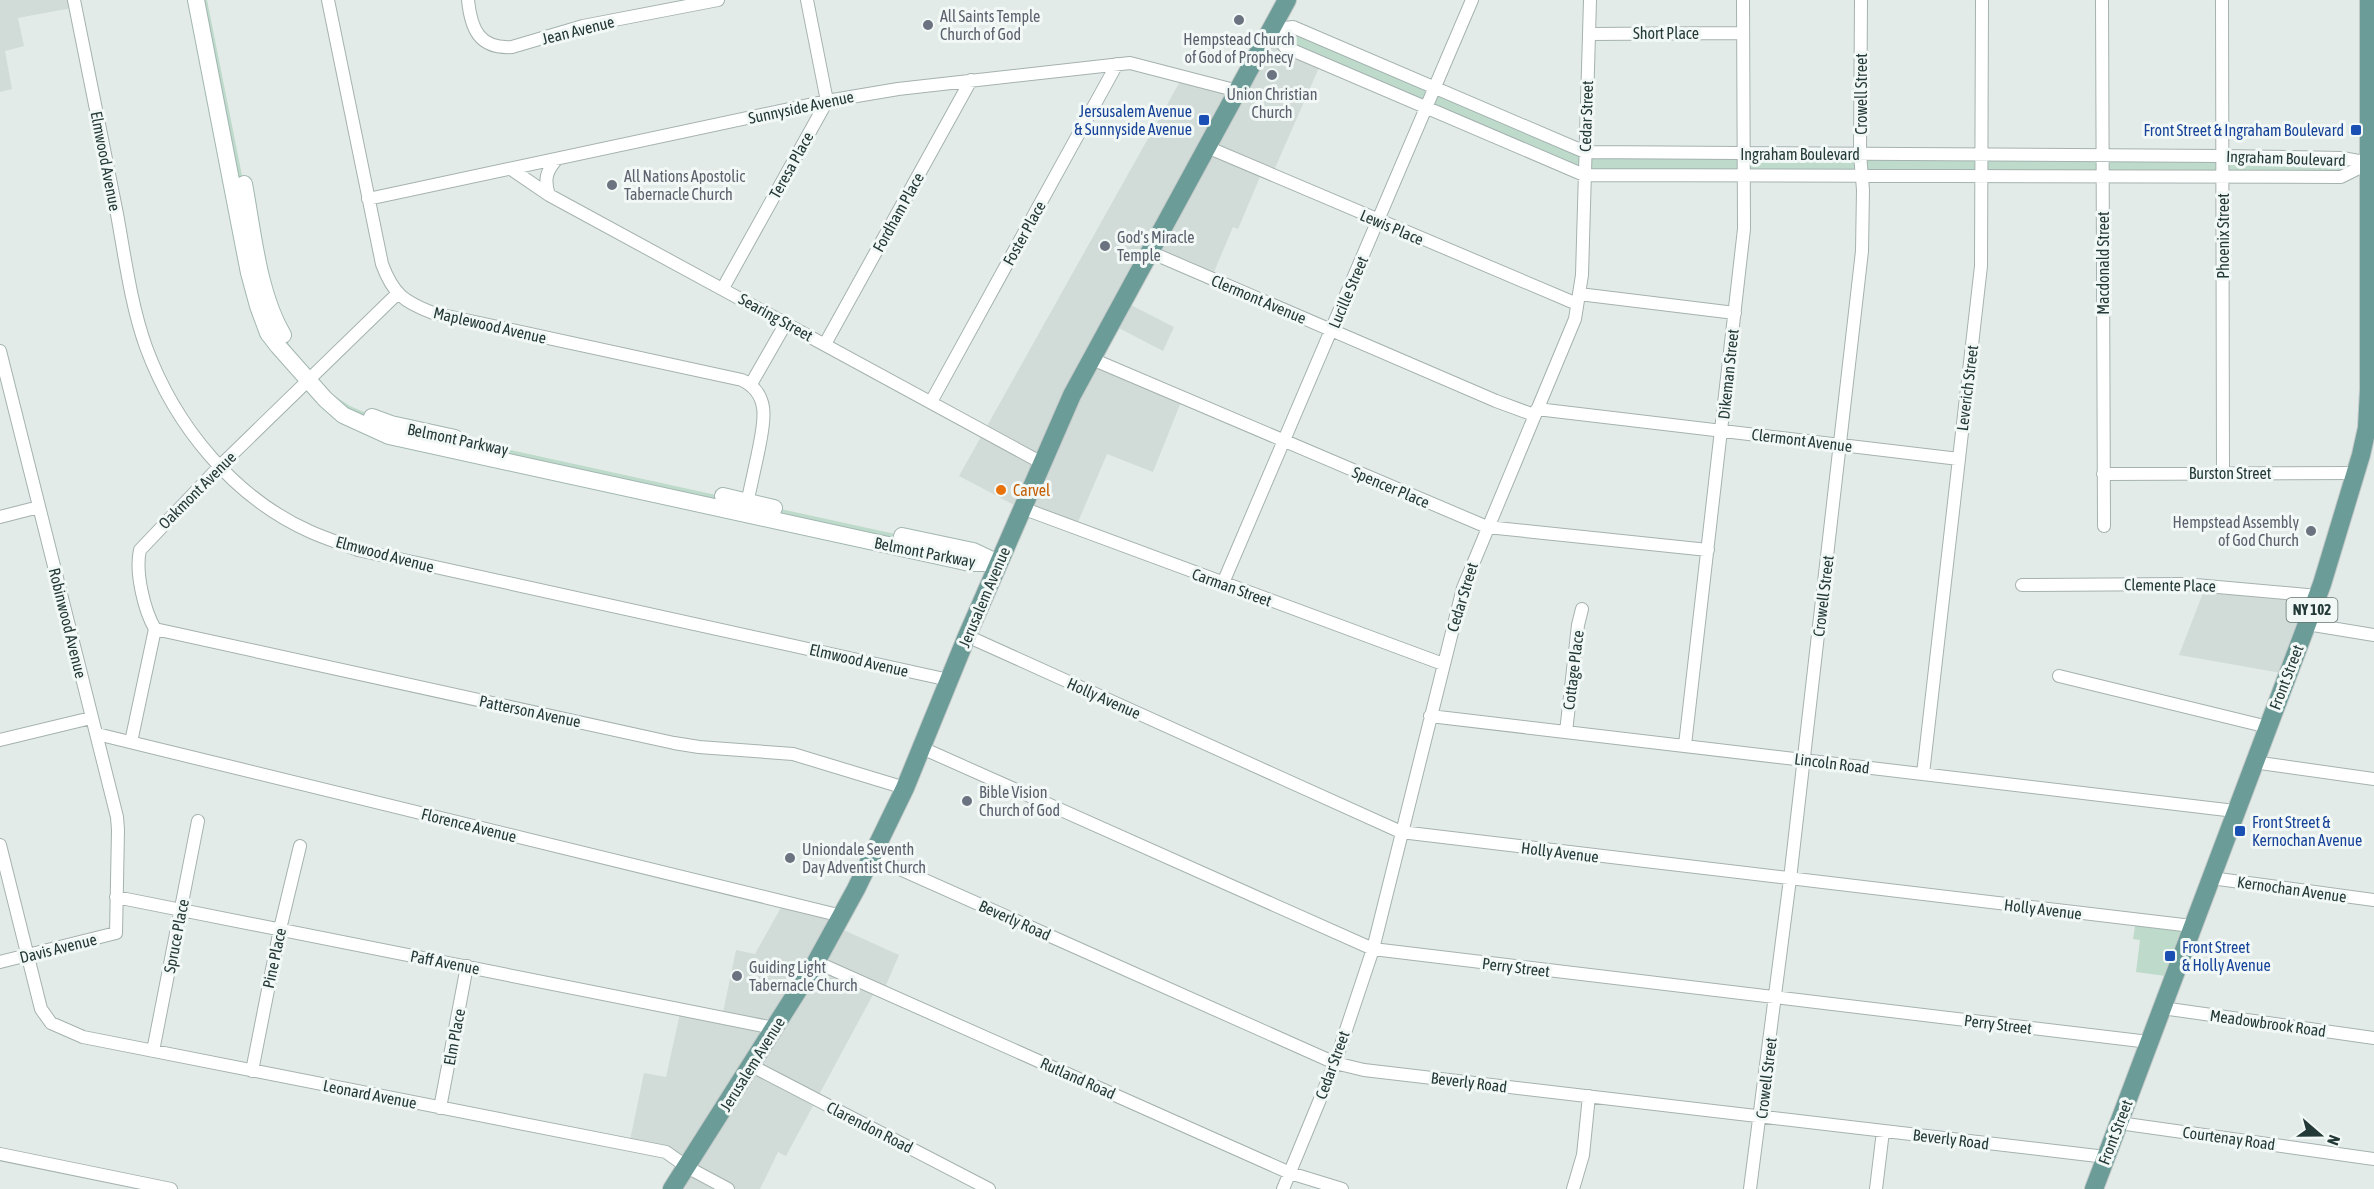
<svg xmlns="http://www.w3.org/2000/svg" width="2374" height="1189" viewBox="0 0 2374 1189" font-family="'Asap Condensed',sans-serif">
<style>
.built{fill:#d1dbd8}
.green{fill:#bddaca}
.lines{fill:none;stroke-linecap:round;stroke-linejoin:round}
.street-casing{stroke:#a5b2b0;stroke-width:14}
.secondary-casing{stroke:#a2b6b2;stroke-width:18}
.primary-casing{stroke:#c2c8c7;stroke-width:20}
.street{stroke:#fff;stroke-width:12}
.secondary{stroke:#fff;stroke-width:16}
.primary{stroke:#6b9c98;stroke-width:18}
.worship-dot{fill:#6b7280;stroke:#f2f8f6;stroke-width:2}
.transit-dot{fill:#1a4fb4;stroke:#f2f8f6;stroke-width:2}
.food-dot{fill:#e8710a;stroke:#f2f8f6;stroke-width:2}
.labels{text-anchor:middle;stroke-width:6;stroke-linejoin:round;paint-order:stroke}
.shield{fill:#f2f8f6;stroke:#627371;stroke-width:1.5}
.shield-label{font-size:15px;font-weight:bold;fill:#243a38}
.worship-label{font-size:16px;fill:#5b616d;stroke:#f2f8f6;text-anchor:start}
.street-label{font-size:16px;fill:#243a38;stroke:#f2f8f6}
.transit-label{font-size:16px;fill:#164399;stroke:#f2f8f6;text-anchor:end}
.food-label{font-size:16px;fill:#c56008;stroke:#f2f8f6;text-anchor:start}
</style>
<rect width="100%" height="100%" fill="#e2ebe8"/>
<path class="built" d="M 0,0 L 76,0 L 77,7 L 18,18 L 24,46 L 5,51 L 12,89 L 0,92 Z
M 1271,30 L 1321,63 L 1272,175 L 1262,172 L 1238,229 L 1233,227 L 1211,279 L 1150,252 L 1123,301 L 1174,327 L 1163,351 L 1111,324 L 1092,358 L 1183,397 L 1153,472 L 1107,454 L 1075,529 L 1022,509 L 959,476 L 1183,76 L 1238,91 Z
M 2206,585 L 2318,596 L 2287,674 L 2179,655 Z
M 784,902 L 842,916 L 837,927 L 899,955 L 883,992 L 876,989 L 786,1156 L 778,1152 L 760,1189 L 672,1189 L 687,1168 L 666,1152 L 629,1145 L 644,1073 L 666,1077 L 681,1009 L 722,1017 L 736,950 L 755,954 Z"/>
<path class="green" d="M 196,0 L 207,0 L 261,271 L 278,326 L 310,380 L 350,406 L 391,424 L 973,551 L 999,563 L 970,563 L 389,436 L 343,415 L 325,399 L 278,346 L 268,333 L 258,306 L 249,273 Z
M 1293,27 L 1585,152 L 2369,163 L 2341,177 L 1584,175 L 1285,47 L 1271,30 Z
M 2136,920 L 2192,926 L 2173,977 L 2136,972 L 2140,940 L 2133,939 Z"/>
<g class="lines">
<defs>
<path id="street" d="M 74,0 C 88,71 103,143 117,214 C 125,258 131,305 146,347 C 175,426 234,498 311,532 C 327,539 343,544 358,550 L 949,680
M 328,0 L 382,264 C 393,294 404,302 433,313 L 742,380 C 773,395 763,426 758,453 C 754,472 750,490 746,508
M 468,0 C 471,29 479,49 512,47 L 583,26 L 718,0
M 2102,0 L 2104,526
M 2222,0 L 2223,473
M 1271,30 L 1285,47 L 1584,175 L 2341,177 L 2369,163
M 1271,30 L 1293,27 L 1585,152 L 2222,156 L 2342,158 L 2370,163
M 1589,34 L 1743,33
M 1207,147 L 1577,304
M 511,169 L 549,195 L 1042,463
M 549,195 C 544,180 546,171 557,159
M 368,199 L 827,101 L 898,89 L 1130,63 L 1238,91
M 1150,252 L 1496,401 L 1534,415
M 723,288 L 827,101 L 807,0
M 1579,294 L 1735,313
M 825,344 L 971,80
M 0,351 L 117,817 L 118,830 L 116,933 L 0,962
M 1092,359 L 1487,527 L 1708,550
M 751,384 L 786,323
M 931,402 L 1117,64
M 1537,409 L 1959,459
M 2103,474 L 2356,473
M 1022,508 L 1443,664
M 0,517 L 39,507
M 1223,583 L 1472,0
M 2022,585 L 2184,584 L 2318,596
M 2307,624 L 2374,635
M 155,629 L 674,743 L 699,747 L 793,754 L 905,788
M 967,636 L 1401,832 L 2192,926
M 2059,676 L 2268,727
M 1430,716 L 2235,811
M 1566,732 L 1578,625 L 1582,609
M 97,734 L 842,916
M 0,740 L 91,718
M 131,742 L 155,629 C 144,610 135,572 140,550 L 219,467 L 397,294
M 1685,745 L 1744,229 L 1743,0
M 922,748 L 1373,949 L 2149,1042
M 2253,762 L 2374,779
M 1923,774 L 1981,266 L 1982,0
M 0,845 L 41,1009 L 51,1023 L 83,1037 L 666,1152 L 687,1167 L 728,1189
M 873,857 L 1335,1063 L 1364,1070 L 2106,1157
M 2211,878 L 2374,900
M 116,897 L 774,1028
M 816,962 L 1290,1173 L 1342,1189
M 2162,1008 L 2374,1038
M 153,1051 L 198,821
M 750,1065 L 989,1189
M 252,1071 L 280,929 L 300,846
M 440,1108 L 467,966
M 2119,1123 L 2374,1159
M 0,1154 L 171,1189
M 1283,1189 L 1335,1063 L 1373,949 L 1463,588 L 1575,319 L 1582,275 L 1590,0
M 1573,1189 L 1583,1155 L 1589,1096
M 1750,1189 L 1790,879 L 1862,251 L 1863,190 L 1860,154 L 1861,0
M 1876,1189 L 1883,1131"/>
<path id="secondary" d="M 196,0 L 249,273 L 258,306 L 268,333 L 278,346 L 325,399 L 343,415 L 389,436 L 970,563 L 999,563
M 244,184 C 253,231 258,293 283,335
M 372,417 L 391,424 L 455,438
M 723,496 L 774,508
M 902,536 L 973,551 L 992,560"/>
<path id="primary" d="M 672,1189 L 816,962 L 856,889 L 905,788 L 967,636 L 1072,395 L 1287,0
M 2094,1189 L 2322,584 L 2361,455 L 2367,428 L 2369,390 L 2369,0"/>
</defs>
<use href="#street" class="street-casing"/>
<use href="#secondary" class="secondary-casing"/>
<use href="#primary" class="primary-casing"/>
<use href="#street" class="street"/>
<use href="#secondary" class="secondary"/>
<use href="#primary" class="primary"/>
</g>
<g class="worship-dot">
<circle cx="1239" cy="20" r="6"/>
<circle cx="928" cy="25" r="6"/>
<circle cx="1272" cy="75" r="6"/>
<circle cx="612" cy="185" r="6"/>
<circle cx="1105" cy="246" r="6"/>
<circle cx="2311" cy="531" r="6"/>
<circle cx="967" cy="801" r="6"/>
<circle cx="790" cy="858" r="6"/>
<circle cx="737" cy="976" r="6"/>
</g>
<g class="transit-dot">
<rect x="1198" y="114" width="12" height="12" rx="3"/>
<rect x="2350" y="124" width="12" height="12" rx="3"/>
<rect x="2234" y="825" width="12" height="12" rx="3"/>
<rect x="2164" y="950" width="12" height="12" rx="3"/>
</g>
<circle class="food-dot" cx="1001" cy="490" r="6"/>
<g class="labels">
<rect class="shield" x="2286.5" y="598" width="51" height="24" rx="4.5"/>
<g class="shield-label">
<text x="2312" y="615">NY 102</text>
</g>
<g class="worship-label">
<text x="940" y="22">All Saints Temple<tspan x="940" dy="18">Church of God</tspan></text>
<text x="1239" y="45" text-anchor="middle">Hempstead Church<tspan x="1239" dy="18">of God of Prophecy</tspan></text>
<text x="1272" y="100" text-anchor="middle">Union Christian<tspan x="1272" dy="18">Church</tspan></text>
<text x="624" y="182">All Nations Apostolic<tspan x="624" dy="18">Tabernacle Church</tspan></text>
<text x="1117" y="243">God's Miracle<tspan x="1117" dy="18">Temple</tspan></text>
<text x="2299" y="528" text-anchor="end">Hempstead Assembly<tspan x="2299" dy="18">of God Church</tspan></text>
<text x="979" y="798">Bible Vision<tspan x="979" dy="18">Church of God</tspan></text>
<text x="802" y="855">Uniondale Seventh<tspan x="802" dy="18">Day Adventist Church</tspan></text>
<text x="749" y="973">Guiding Light<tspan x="749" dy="18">Tabernacle Church</tspan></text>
</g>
<g class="street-label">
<text transform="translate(578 30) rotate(-14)" y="6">Jean Avenue</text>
<text x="1666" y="39">Short Place</text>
<text transform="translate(1861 94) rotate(-90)" y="6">Crowell Street</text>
<text transform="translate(801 107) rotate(-12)" y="6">Sunnyside Avenue</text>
<text transform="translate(1586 116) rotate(-88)" y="6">Cedar Street</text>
<text x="1800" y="160">Ingraham Boulevard</text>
<text transform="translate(2286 158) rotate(2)" y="6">Ingraham Boulevard</text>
<text transform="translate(106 161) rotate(79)" y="6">Elmwood Avenue</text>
<text transform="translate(791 165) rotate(-61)" y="6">Teresa Place</text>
<text transform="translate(898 212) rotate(-61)" y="6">Fordham Place</text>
<text transform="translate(1392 227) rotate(23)" y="6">Lewis Place</text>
<text transform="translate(1024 233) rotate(-61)" y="6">Foster Place</text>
<text transform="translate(2223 236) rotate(-90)" y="6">Phoenix Street</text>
<text transform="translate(2103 263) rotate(-90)" y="6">Macdonald Street</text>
<text transform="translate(1348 292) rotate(-67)" y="6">Lucille Street</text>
<text transform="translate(1259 299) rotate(23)" y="6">Clermont Avenue</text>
<text transform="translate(776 317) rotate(29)" y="6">Searing Street</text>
<text transform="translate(490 325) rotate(13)" y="6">Maplewood Avenue</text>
<text transform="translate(1728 374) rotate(-84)" y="6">Dikeman Street</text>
<text transform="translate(1967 388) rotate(-83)" y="6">Leverich Street</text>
<text transform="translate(458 439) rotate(12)" y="6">Belmont Parkway</text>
<text transform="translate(1802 440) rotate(7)" y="6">Clermont Avenue</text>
<text x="2230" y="479">Burston Street</text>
<text transform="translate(1391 487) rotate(23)" y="6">Spencer Place</text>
<text transform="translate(197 490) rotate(-45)" y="6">Oakmont Avenue</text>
<text transform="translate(925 552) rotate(11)" y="6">Belmont Parkway</text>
<text transform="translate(385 554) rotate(15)" y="6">Elmwood Avenue</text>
<text transform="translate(2170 585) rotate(1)" y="6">Clemente Place</text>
<text transform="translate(1232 587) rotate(20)" y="6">Carman Street</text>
<text transform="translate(1823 596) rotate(-83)" y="6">Crowell Street</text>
<text transform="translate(984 597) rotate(-67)" y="6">Jerusalem Avenue</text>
<text transform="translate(1462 597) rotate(-73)" y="6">Cedar Street</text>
<text transform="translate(68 623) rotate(76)" y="6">Robinwood Avenue</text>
<text transform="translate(859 660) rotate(13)" y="6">Elmwood Avenue</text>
<text transform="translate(1573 670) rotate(-83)" y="6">Cottage Place</text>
<text transform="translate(2286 677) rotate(-69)" y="6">Front Street</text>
<text transform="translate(1104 698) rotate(24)" y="6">Holly Avenue</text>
<text transform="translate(530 711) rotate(12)" y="6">Patterson Avenue</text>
<text transform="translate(1832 763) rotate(7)" y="6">Lincoln Road</text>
<text transform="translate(469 825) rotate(14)" y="6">Florence Avenue</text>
<text transform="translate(1560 852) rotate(7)" y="6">Holly Avenue</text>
<text transform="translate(2292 889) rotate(8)" y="6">Kernochan Avenue</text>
<text transform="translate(2043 909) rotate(7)" y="6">Holly Avenue</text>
<text transform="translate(1015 920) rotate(24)" y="6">Beverly Road</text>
<text transform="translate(176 936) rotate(-79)" y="6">Spruce Place</text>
<text transform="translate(58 948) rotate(-14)" y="6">Davis Avenue</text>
<text transform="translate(274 958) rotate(-78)" y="6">Pine Place</text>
<text transform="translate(445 962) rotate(11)" y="6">Paff Avenue</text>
<text transform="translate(1516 967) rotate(7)" y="6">Perry Street</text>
<text transform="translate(2268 1023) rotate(8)" y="6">Meadowbrook Road</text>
<text transform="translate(1998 1024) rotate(7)" y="6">Perry Street</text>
<text transform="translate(454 1037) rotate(-79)" y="6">Elm Place</text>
<text transform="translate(752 1064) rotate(-58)" y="6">Jerusalem Avenue</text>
<text transform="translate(1332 1065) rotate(-70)" y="6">Cedar Street</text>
<text transform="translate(1078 1078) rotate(24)" y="6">Rutland Road</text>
<text transform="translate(1766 1078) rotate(-83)" y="6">Crowell Street</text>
<text transform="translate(1469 1082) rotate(7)" y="6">Beverly Road</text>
<text transform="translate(370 1094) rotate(11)" y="6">Leonard Avenue</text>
<text transform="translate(870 1127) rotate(27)" y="6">Clarendon Road</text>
<text transform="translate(2115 1132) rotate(-69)" y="6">Front Street</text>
<text transform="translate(2229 1138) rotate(8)" y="6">Courtenay Road</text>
<text transform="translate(1951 1139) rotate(7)" y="6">Beverly Road</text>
</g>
<g class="transit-label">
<text x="1192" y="117">Jersusalem Avenue<tspan x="1192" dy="18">&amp; Sunnyside Avenue</tspan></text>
<text x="2344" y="136">Front Street &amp; Ingraham Boulevard</text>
<text x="2252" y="828" text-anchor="start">Front Street &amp;<tspan x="2252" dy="18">Kernochan Avenue</tspan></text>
<text x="2182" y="953" text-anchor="start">Front Street<tspan x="2182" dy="18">&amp; Holly Avenue</tspan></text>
</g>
<g class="food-label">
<text x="1013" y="496">Carvel</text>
</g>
</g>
<g transform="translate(2320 1135) rotate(110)" stroke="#f2f8f6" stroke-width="4.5" paint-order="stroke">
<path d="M0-4.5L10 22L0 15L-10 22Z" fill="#243a38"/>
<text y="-9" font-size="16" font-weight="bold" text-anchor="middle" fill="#243a38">N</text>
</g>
</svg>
